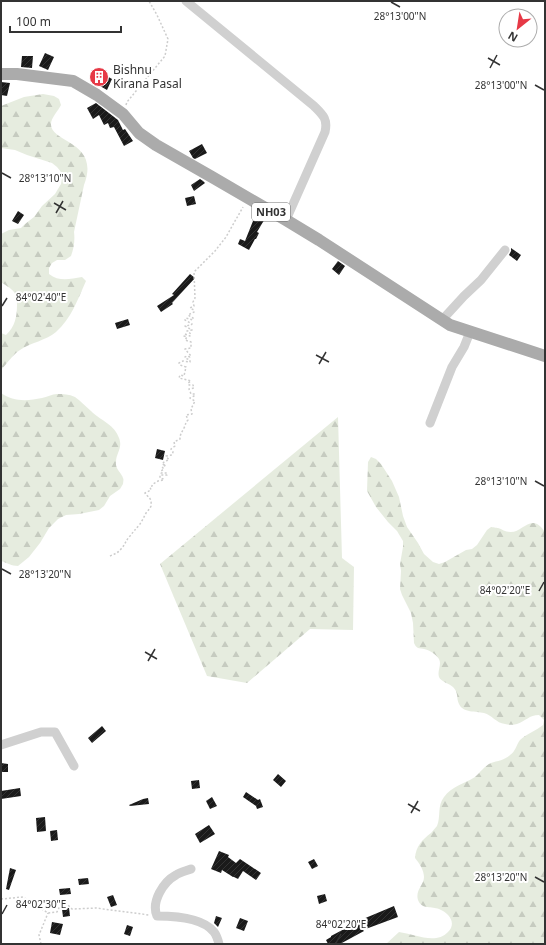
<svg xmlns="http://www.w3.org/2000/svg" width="546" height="945" viewBox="0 0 546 945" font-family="'Noto Sans',sans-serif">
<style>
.forest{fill:url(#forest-firs)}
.building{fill:url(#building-hatch)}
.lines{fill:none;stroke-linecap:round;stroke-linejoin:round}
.path{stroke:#cdcdcd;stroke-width:1.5;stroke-dasharray:2 2;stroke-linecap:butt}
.minor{stroke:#d0d0d0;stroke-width:9}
.major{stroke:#ababab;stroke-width:12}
.ticks{fill:none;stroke:#333;stroke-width:1.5}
.labels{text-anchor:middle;stroke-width:4;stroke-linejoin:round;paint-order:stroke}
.shield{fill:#fff;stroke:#707070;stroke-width:1}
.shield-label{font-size:11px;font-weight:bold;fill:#333}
.poi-label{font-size:12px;fill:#333;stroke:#fff;text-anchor:start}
.ticks-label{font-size:10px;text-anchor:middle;fill:#333;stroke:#fff;stroke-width:4;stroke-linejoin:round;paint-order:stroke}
</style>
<defs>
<pattern id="forest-firs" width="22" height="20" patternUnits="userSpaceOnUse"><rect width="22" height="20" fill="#e6ecdf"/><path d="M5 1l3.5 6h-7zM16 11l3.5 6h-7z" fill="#c6cbc0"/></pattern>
<pattern id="building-hatch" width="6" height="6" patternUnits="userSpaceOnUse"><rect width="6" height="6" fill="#1a1a1a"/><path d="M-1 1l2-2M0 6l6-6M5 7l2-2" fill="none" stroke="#333"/></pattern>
</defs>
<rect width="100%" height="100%" fill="#fff"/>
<path class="forest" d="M 43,94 L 54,96 L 59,99 L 61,105 C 58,111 51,118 51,124 C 50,143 101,141 84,185 L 74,232 C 75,240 74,248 71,256 L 65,260 L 57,260 L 52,263 L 49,268 L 49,274 C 59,282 70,279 82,277 L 86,281 C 78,299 71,319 56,332 C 47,340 30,343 20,350 C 12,355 7,364 1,370 L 1,333 L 6,335 C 15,327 17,316 17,305 C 17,301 17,296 14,292 C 11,288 5,285 1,282 L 1,234 L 9,230 L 21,228 L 25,224 L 34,217 L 42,206 L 55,194 L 61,184 L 62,178 L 61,172 L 57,167 L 52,163 L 27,155 L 15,150 L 1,148 L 1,106 L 24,97 Z
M 1,393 C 13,402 28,401 42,398 C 47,397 52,394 57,394 C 63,394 69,394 75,397 C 81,401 85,406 91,411 C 100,420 115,425 119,438 C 123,448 116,453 116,462 C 115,469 121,472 123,478 C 124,480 123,482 123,484 L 120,489 L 110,496 L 104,506 L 99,510 L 79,514 L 66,515 L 58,519 L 49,528 L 40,543 L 29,557 L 18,566 C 11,566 8,563 1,561 Z
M 338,417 L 342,558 L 354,567 L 353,630 L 310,629 L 247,683 L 207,676 L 160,564 Z
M 371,457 L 376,459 L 381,464 L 392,481 L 399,497 L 403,516 L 407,527 L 418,543 L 424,554 L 433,562 L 439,564 L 445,562 L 466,550 L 472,549 L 477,545 L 487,530 L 491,527 C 492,527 497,528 498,528 C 502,529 505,532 510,532 C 523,533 531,511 545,532 L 545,944 L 386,944 L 399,932 C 414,934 436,945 448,932 C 457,923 449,913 439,909 C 432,906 422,910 418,900 C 415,890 424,885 424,877 C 424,870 419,863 415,858 C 416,846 422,840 431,833 C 433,831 435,828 437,826 C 441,817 437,806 444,797 C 452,786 464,784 475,777 C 480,773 484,766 491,763 C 497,761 505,760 510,755 C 516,751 516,745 520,740 C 526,734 536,731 543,725 L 544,720 L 539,715 C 529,715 526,721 517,724 C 514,725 509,725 505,724 C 496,723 492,715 484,713 C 476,711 463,713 459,704 C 456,698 459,693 453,687 C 449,683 441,682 439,677 C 437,671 442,665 439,659 C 436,654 429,650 424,649 C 423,649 419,648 418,648 C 416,647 415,645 414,643 L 413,623 L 411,613 L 402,595 L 400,589 L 401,571 L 400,564 L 403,547 L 403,541 L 397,531 L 388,522 L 376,507 L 367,491 L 368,462 Z"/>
<path class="building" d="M 45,53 L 54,57 L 48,70 L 39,66 Z
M 22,56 L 33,56 L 32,68 L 21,67 Z
M 98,70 L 106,73 L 105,75 L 112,79 L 107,90 L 93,82 Z
M 1,82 L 10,83 L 7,96 L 1,95 Z
M 96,103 L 118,120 L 123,130 L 125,129 L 133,141 L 124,146 L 114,127 L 110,128 L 108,123 L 104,125 L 99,115 L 93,119 L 87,108 Z
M 202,144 L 207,153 L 195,159 L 193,158 L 189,151 Z
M 200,179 L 203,181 L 205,183 L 194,191 L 191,185 Z
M 194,196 L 196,204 L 187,206 L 185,198 Z
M 18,211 L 24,215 L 18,224 L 12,221 Z
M 258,213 L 266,217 L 257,232 L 259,233 L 256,239 L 255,239 L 249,250 L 238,244 L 240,239 L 245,241 L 253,221 Z
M 511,248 L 521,255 L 517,261 L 509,255 L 511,251 Z
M 338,261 L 345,266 L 339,275 L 332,269 Z
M 190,274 L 195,278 L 172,303 L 173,304 L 161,312 L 157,306 L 174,295 L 172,294 Z
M 128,319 L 130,325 L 117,329 L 115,323 Z
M 157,449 L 165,451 L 163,460 L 155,458 Z
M 102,726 L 106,731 L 92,743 L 88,738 Z
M 1,763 L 8,764 L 8,772 L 1,772 Z
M 278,774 L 286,781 L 281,787 L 273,780 Z
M 199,780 L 200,788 L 192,789 L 191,781 Z
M 20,788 L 21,796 L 1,799 L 1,791 Z
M 246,792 L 258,800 L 260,799 L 263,807 L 257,809 L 256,806 L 243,797 Z
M 212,797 L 217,806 L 210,809 L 206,801 Z
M 148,798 L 149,804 L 130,806 L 129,805 L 143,799 Z
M 45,817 L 46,831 L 37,832 L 36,818 Z
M 209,825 L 215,834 L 200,843 L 195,834 Z
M 57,830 L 58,840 L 51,841 L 50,831 Z
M 219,851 L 229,855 L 228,857 L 236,863 L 240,859 L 261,873 L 256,880 L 243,871 L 238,879 L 234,877 L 233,877 L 222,870 L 221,873 L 211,869 Z
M 314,859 L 318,866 L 312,869 L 308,862 Z
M 10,868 L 16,870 L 9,890 L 6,889 Z
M 88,878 L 89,884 L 79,885 L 78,879 Z
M 70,888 L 71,894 L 60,895 L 59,889 Z
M 325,894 L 327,901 L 319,904 L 317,896 Z
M 113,895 L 117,905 L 111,907 L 107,897 Z
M 394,906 L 398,917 L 363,930 L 364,931 L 340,944 L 328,944 L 326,940 L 331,937 L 331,936 L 363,919 Z
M 69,908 L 70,916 L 63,917 L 62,909 Z
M 216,916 L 222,918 L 218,927 L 214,923 Z
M 240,918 L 248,921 L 244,931 L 236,928 Z
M 52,922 L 63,924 L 60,935 L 50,933 Z
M 127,925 L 133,927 L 130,936 L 124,934 Z"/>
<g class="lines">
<path class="path" d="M 126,105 L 127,102 L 165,56 L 168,39 L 157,15 L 149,1
M 110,556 C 114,554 118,553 121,549 C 125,545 126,540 130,536 C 133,532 136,529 140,524 C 142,521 144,517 146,513 C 148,510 150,509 151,506 C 152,497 148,498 145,493 L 151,490 L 150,487 L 152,486 L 153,484 L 158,481 L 163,480 L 164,479 L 160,478 L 160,475 L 167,475 L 167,473 L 161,473 L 161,471 L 164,469 L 162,467 L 166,465 L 162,464 L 165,461 L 169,460 L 166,456 L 172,455 L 173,452 L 171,449 L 175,446 L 174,442 L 180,439 C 180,434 182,432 184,428 C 186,424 185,423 188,420 L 186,415 L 192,414 L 191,409 L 195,401 L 190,398 L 194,396 L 195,394 L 191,394 L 189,389 L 194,388 L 193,385 L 189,385 L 188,383 L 191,381 L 179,378 L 180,375 L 184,376 L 186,367 L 180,365 L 179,363 L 183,361 L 190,362 L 190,360 L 185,358 L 185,357 L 187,356 L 190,357 L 191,356 L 185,349 L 191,348 L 191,342 L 185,340 L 187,337 L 184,336 L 185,334 L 190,336 L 191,334 L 187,331 L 192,330 L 185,326 L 191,325 L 192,324 L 185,320 L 186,318 L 193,320 L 193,318 L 188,315 L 194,312 L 194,310 L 190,308 L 194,306 L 193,302 L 195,298 L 194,272 L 215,251 L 226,237 L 243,207
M 1,899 L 23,897 L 48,913 L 57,912 L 60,906 L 68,905 L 72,909 L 96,908 L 149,915
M 41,944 L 39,935 L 48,913"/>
<path class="minor" d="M 186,1 L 314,106 C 323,115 328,119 325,132 L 286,220
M 442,320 L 464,296 L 481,280 L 505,250
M 430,423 L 452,367 L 464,347 L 470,332
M 1,745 L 41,732 L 55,732 L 74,766
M 191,869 C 186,871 180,872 176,875 C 163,882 151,902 157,916 C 175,916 203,918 214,932 C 217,936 218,940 219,944"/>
<path class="major" d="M 1,74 L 17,74 L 73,81 L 97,95 L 123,114 L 139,133 L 156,145 L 212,177 L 286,220 L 319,240 L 450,325 L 545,356"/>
</g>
<path class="ticks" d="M 391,2 L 400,7M 488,58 L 500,65M 490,68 L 497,55M 535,85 L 544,90M 2,173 L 11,178M 54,203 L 66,210M 56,213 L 63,201M 2,306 L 7,298M 316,355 L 329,362M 319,364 L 326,352M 535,481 L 544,486M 2,569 L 11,574M 539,591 L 544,582M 145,652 L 157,659M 148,661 L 155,649M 408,804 L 420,811M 411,813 L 418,801M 535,877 L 544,882M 2,914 L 7,905M 336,943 L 341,934"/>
<defs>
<symbol id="building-disc" viewBox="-11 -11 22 22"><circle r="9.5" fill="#e63946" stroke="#fff"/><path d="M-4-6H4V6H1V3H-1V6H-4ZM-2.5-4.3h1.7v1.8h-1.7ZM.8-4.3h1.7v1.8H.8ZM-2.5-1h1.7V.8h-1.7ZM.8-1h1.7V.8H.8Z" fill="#fff"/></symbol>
</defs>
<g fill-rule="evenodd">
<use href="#building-disc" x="88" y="66" width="22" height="22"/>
</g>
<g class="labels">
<rect class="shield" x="252" y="203" width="38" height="18" rx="3"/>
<g class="shield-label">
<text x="271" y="216">NH03</text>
</g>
<g class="poi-label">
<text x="113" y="74">Bishnu<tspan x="113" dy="14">Kirana Pasal</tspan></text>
</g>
</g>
<g class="ticks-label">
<text x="400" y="20">28°13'00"N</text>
<text x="501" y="89">28°13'00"N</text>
<text x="45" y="182">28°13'10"N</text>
<text x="41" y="301">84°02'40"E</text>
<text x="501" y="485">28°13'10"N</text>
<text x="45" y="578">28°13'20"N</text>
<text x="505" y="594">84°02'20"E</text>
<text x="501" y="881">28°13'20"N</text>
<text x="41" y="908">84°02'30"E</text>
<text x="341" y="928">84°02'20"E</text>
</g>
<rect width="546" height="945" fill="none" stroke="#333333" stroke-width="4"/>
<g transform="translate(518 28) rotate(210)"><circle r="19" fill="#ffffff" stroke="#adadad"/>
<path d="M0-3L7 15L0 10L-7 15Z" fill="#e63946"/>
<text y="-6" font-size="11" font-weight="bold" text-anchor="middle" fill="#333333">N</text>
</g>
<path d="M10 26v6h111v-6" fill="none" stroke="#333333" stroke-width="2"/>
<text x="16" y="26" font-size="12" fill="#333333" stroke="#ffffff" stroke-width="3" paint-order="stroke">100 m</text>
</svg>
